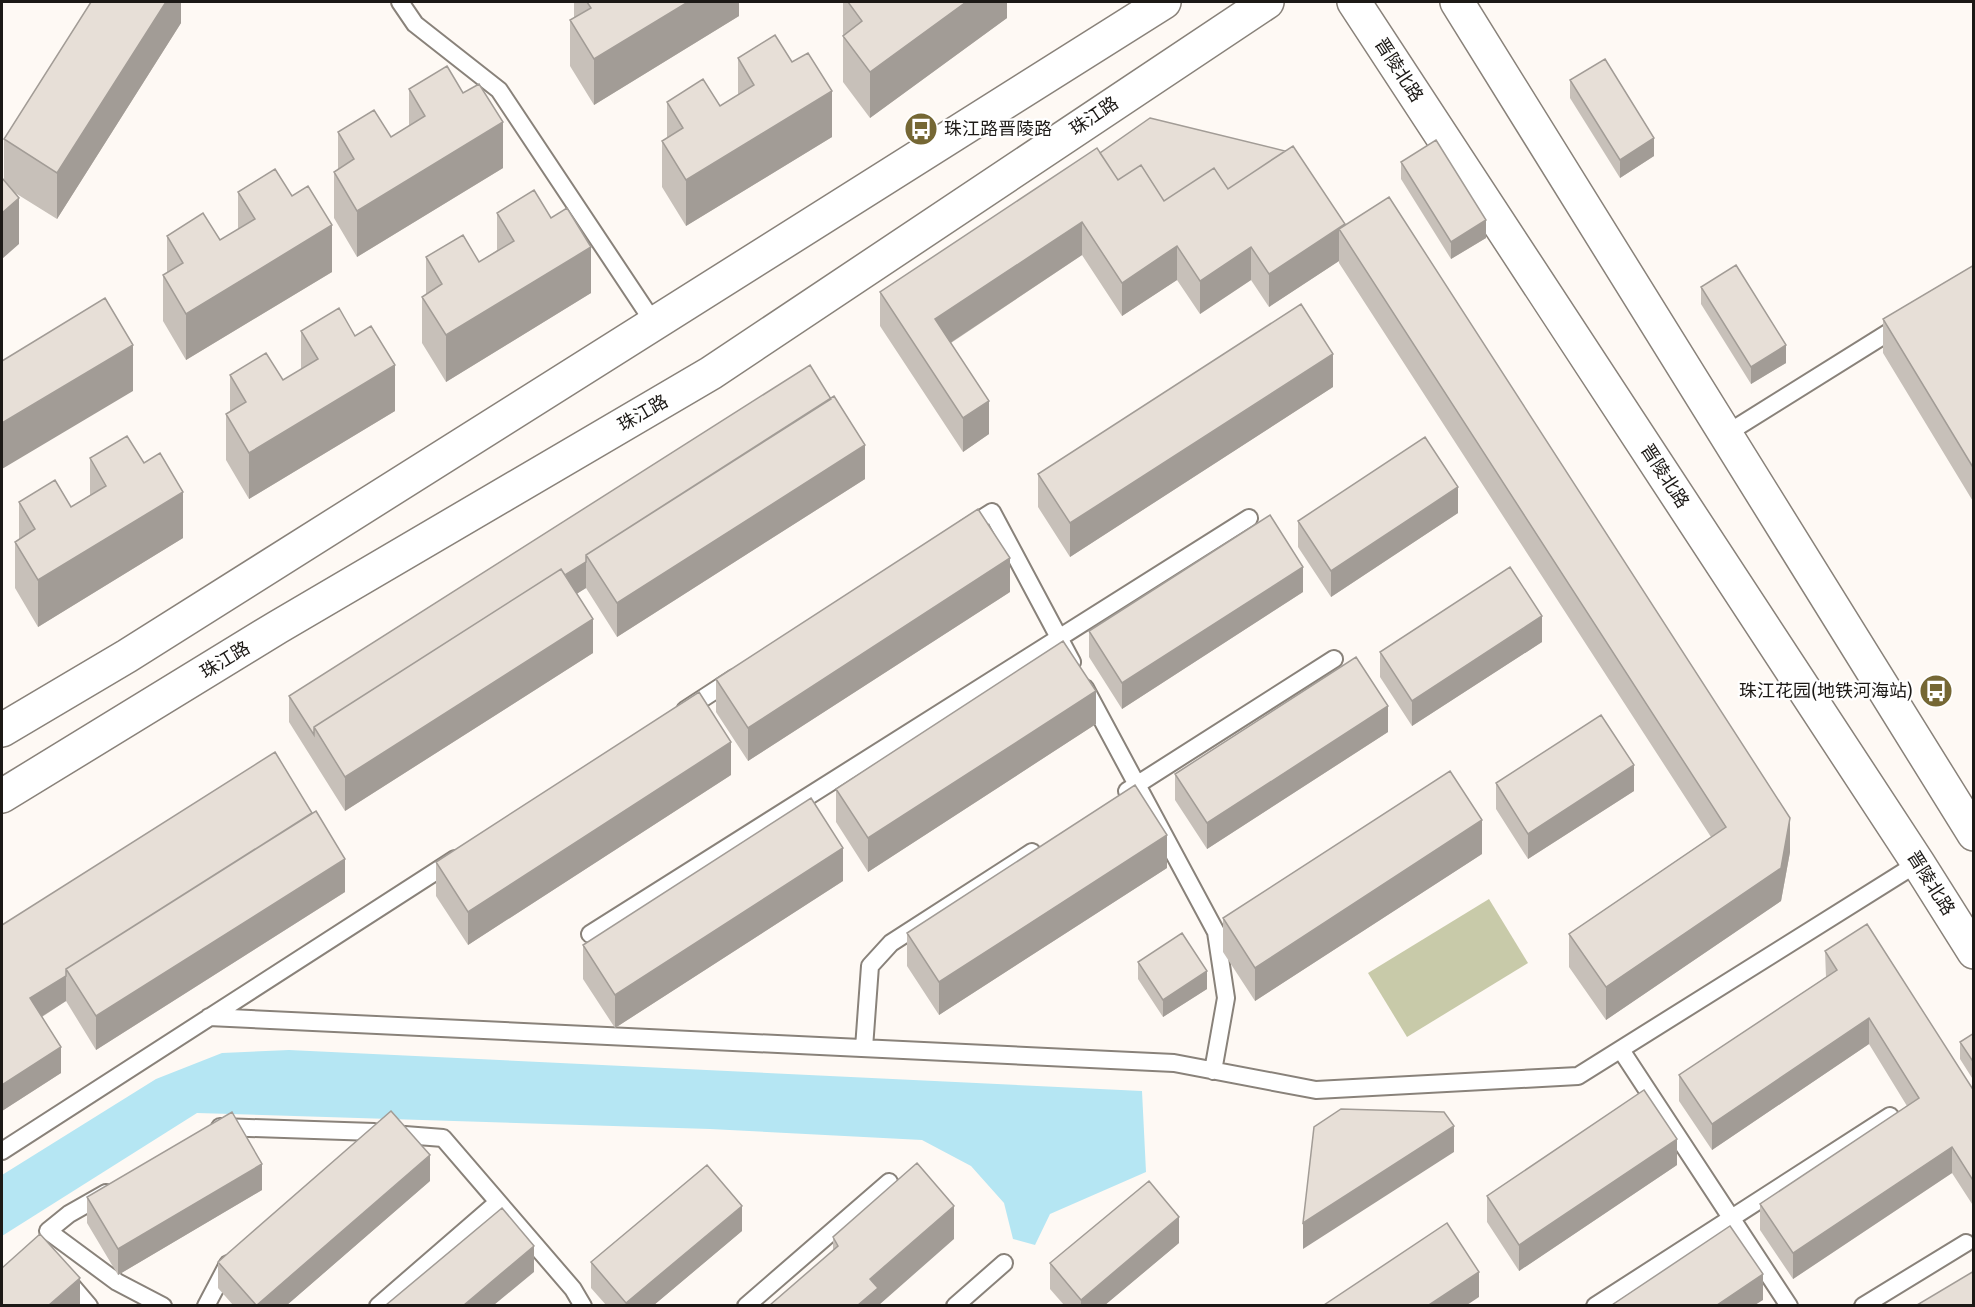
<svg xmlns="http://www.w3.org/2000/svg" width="1975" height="1307" viewBox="0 0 1975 1307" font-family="Literata,'Noto Sans SC',serif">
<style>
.green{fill:#c8caa9}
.water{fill:#b5e6f3}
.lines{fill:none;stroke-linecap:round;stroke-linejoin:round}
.service-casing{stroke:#89827a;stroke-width:20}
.tertiary-casing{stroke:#89827a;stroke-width:36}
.secondary-casing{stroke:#89827a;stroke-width:36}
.service{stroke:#fff;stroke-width:16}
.tertiary{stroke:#fff;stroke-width:33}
.secondary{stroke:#fff;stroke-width:33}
.wall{fill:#c7c0b9}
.shaded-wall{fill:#a29c96}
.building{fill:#e7dfd7;stroke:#a29c96;stroke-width:1.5}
.labels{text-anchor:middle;stroke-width:4.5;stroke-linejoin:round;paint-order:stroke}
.street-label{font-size:18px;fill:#1c1916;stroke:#fff}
.poi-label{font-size:18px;fill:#1c1916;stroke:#fff;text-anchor:start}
</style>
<rect width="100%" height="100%" fill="#fef9f4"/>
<path class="green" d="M 1489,899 L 1528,963 L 1407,1037 L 1368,973 Z"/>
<path class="water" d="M 289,1050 L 1142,1091 L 1146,1172 L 1050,1214 L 1035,1245 L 1013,1239 L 1004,1203 L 971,1166 L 922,1140 L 710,1129 L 197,1113 L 2,1236 L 2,1175 L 156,1079 L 222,1053 Z"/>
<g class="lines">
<defs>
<path id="service" d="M 400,2 L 415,24 L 499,90 L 654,323
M 1726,434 L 1902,324
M 965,529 L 992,512 L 1072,662
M 1085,688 L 1216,932 L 1226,998 L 1213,1071
M 685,710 L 734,678
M 1127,791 L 1334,659
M 590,934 L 1249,518
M 209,1017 L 1174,1063 L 1316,1090 L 1578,1076 L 1918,863
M 864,1048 L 870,966 L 891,943 L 1032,852
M 1621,1050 L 1789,1306
M 220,1127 L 374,1132
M 392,1134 L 443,1138 L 573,1289 L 583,1306
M 2,1151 L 455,859
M 106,1193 L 69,1214 L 48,1231 L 117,1282 L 163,1306
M 66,1279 L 89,1306
M 206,1306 L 228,1264
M 378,1306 L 498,1202
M 746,1306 L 889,1182
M 955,1306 L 1004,1263
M 1595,1306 L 1890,1116
M 1863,1306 L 1966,1243"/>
<path id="tertiary" d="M 2,730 L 127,656 L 1164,2
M 2,796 L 278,627 L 711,373 L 1267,2"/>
<path id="secondary" d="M 1354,2 L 1918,863 L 1974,952
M 1457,2 L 1974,834"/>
</defs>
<use href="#service" class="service-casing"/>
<use href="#tertiary" class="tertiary-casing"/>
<use href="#secondary" class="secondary-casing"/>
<use href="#service" class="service"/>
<use href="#tertiary" class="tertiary"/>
<use href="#secondary" class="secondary"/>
</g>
<path class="wall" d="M 181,2 L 181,23 L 57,219 L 12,191 L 19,244 L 4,181 L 4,139 Z
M 574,2 L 739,2 L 739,16 L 594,105 L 570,66 L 570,20 L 574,18 Z
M 843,2 L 1007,2 L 1007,18 L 870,118 L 843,82 Z
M 738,58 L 832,137 L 686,226 L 662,187 L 662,141 L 667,139 L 667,102 L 720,106 L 738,95 Z
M 1570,80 L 1654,156 L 1620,178 L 1570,98 Z
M 409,89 L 503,168 L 357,257 L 334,218 L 334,172 L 338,170 L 338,132 L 391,137 L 409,126 Z
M 1100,153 L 1345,226 L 1790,852 L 1781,901 L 1606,1020 L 1569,967 L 1569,934 L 1711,837 L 1339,263 L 1339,261 L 1269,307 L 1251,280 L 1200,314 L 1177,280 L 1122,316 L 1082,255 L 951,343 L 989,434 L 963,452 L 880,326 L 880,292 Z
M 1401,162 L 1486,238 L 1451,259 L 1401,179 Z
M 238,192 L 332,272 L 186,360 L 163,321 L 163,275 L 167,273 L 167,236 L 220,240 L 238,230 Z
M 497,213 L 591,293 L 446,382 L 422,343 L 422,297 L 426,294 L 426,257 L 479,262 L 497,250 Z
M 1974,265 L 1974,503 L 1883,353 L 1883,319 Z
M 1701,287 L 1786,363 L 1751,384 L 1701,304 Z
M 301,331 L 395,411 L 249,499 L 226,460 L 226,414 L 230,412 L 230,375 L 283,380 L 301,369 Z
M 810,365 L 865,479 L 617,637 L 586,588 L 576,594 L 593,653 L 345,811 L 289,722 L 289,696 Z
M 1333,387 L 1070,557 L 1038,507 L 1038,474 Z
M 90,458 L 183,538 L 38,627 L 15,588 L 15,542 L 19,539 L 19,502 L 71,507 L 90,495 Z
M 1458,513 L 1331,597 L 1298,547 L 1298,521 Z
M 1010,592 L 748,761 L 716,712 L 716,679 Z
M 1303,592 L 1122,709 L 1089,657 L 1089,631 Z
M 1542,642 L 1412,726 L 1380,677 L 1380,652 Z
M 1096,724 L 868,872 L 836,822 L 836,789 Z
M 1388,732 L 1207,849 L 1175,800 L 1175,774 Z
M 731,775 L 468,945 L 436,896 L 436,862 Z
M 1496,783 L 1634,791 L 1528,859 L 1496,809 Z
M 1482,854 L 1255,1001 L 1223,952 L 1223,918 Z
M 1167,868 L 939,1015 L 907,966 L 907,933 Z
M 843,881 L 615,1028 L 583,979 L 583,945 Z
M 345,892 L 96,1050 L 66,1001 L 42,1017 L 61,1073 L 2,1111 L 2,925 Z
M 1825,951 L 1974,1091 L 1974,1207 L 1952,1173 L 1793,1279 L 1760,1230 L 1760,1204 L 1907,1106 L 1869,1044 L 1712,1150 L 1679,1101 L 1679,1075 L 1826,977 Z
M 1138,962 L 1207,989 L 1163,1017 L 1138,979 Z
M 1974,1033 L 1974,1081 L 1960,1059 L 1960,1042 Z
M 1677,1165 L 1519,1271 L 1487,1222 L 1487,1196 Z
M 430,1181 L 287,1305 L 233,1305 L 218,1288 L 218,1262 Z
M 262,1190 L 118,1275 L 87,1223 L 87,1197 Z
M 742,1231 L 654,1305 L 606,1305 L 591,1288 L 591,1262 Z
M 833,1237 L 954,1239 L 833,1250 Z
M 1179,1243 L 1105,1305 L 1064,1305 L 1050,1289 L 1050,1263 Z"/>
<path class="shaded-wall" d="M 166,2 L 181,2 L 181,23 L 57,219 L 57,173 Z
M 688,2 L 739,2 L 739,16 L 594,105 L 594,59 Z
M 966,2 L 1007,2 L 1007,18 L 870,118 L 870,72 Z
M 832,91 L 832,137 L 686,226 L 686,180 Z
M 503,122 L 503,168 L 357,257 L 357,211 Z
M 1654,138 L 1654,156 L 1620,178 L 1620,160 Z
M 19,198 L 19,244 L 2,259 L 2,213 Z
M 1486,220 L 1486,238 L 1451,259 L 1451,242 Z
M 1082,222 L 1082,255 L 935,353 L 935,319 Z
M 1345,224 L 1345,238 L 1339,229 L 1339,261 L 1269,307 L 1269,274 Z
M 332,225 L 332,272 L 186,360 L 186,314 Z
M 1177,246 L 1177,280 L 1122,316 L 1122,283 Z
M 591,247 L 591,293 L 446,382 L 446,335 Z
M 1251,247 L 1251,280 L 1200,314 L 1200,281 Z
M 133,345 L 133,391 L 2,469 L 2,423 Z
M 1786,345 L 1786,363 L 1751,384 L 1751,367 Z
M 1333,354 L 1333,387 L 1070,557 L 1070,523 Z
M 395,365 L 395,411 L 249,499 L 249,453 Z
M 989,401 L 989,434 L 963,452 L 963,418 Z
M 865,445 L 865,479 L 617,637 L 617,603 Z
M 1458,487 L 1458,513 L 1331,597 L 1331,571 Z
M 183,492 L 183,538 L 38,627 L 38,580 Z
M 1010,558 L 1010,592 L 748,761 L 748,728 Z
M 586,562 L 586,588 L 329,751 L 317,732 Z
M 1303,567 L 1303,592 L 1122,709 L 1122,683 Z
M 1542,616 L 1542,642 L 1412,726 L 1412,701 Z
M 593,619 L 593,653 L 345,811 L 345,777 Z
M 1096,691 L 1096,724 L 868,872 L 868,838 Z
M 1388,706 L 1388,732 L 1207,849 L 1207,823 Z
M 731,742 L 731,775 L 468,945 L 468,912 Z
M 1634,765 L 1634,791 L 1528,859 L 1528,834 Z
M 1790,818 L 1790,852 L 1781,901 L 1606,1020 L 1606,987 Z
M 1482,820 L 1482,854 L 1255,1001 L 1255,968 Z
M 1167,835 L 1167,868 L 939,1015 L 939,982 Z
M 843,848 L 843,881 L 615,1028 L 615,995 Z
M 345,859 L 345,892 L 96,1050 L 96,1016 Z
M 1207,971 L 1207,989 L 1163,1017 L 1163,1000 Z
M 66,976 L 66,1001 L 30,1024 L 30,998 Z
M 1869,1018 L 1869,1044 L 1712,1150 L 1712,1124 Z
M 61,1047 L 61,1073 L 2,1111 L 2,1085 Z
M 1454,1126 L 1454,1152 L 1303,1249 L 1303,1223 Z
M 1677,1139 L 1677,1165 L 1519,1271 L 1519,1245 Z
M 1952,1147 L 1952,1173 L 1793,1279 L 1793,1253 Z
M 430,1155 L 430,1181 L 287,1305 L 257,1305 Z
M 262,1164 L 262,1190 L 118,1275 L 118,1249 Z
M 742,1206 L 742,1231 L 654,1305 L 626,1305 L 626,1303 Z
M 954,1206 L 954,1239 L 879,1305 L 858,1305 L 870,1279 Z
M 1179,1217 L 1179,1243 L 1105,1305 L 1081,1305 L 1081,1300 Z
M 534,1246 L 534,1272 L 494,1305 L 464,1305 Z
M 1479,1272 L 1479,1297 L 1467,1305 L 1429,1305 Z
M 1763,1274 L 1763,1300 L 1755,1305 L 1717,1305 Z
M 80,1278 L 80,1304 L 78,1305 L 49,1305 Z"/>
<path class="building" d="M 91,2 L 166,2 L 57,173 L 4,139 Z
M 587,2 L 688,2 L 594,59 L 570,20 L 591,8 Z
M 848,2 L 966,2 L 870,72 L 843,36 L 862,21 Z
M 775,35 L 792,62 L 808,53 L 832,91 L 686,180 L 662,141 L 683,128 L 667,102 L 703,79 L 720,106 L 754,85 L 738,58 Z
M 1605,59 L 1654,138 L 1620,160 L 1570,80 Z
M 447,66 L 463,93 L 479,84 L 503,122 L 357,211 L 334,172 L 354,159 L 338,132 L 374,110 L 391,137 L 425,116 L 409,89 Z
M 1150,118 L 1285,151 L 1228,189 L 1214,168 L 1164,201 L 1141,165 L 1118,180 L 1100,153 Z
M 1436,140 L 1486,220 L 1451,242 L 1401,162 Z
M 1293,146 L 1345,224 L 1269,274 L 1251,247 L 1200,281 L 1177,246 L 1122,283 L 1082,222 L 935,319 L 989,401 L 963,418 L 880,292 L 1097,148 L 1118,180 L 1141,165 L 1164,201 L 1214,168 L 1228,189 Z
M 275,169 L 292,196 L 308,186 L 332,225 L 186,314 L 163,275 L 183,263 L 167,236 L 203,213 L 220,240 L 255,219 L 238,192 Z
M 2,178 L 19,198 L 2,213 Z
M 534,190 L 551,218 L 567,208 L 591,247 L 446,335 L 422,297 L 442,284 L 426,257 L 463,235 L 479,262 L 514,241 L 497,213 Z
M 1389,197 L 1790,818 L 1781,868 L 1606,987 L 1569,934 L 1726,827 L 1339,229 Z
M 1736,265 L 1786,345 L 1751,367 L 1701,287 Z
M 1974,265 L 1974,469 L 1883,319 Z
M 105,298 L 133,345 L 2,423 L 2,361 Z
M 1301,304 L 1333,354 L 1070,523 L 1038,474 Z
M 339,308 L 355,336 L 371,326 L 395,365 L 249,453 L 226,414 L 246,402 L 230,375 L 266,353 L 283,380 L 318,359 L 301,331 Z
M 810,365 L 831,399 L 586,555 L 586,562 L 565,575 L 561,569 L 314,727 L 314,735 L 289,696 Z
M 834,396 L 865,445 L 617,603 L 586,555 Z
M 127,436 L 144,463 L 160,453 L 183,492 L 38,580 L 15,542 L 35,529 L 19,502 L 55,480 L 71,507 L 106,486 L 90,458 Z
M 1425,437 L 1458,487 L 1331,571 L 1298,521 Z
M 978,509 L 1010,558 L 748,728 L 716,679 Z
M 1270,515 L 1303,567 L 1122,683 L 1089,631 Z
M 1510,567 L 1542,616 L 1412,701 L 1380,652 Z
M 561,569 L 593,619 L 345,777 L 314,727 Z
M 1063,641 L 1096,691 L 868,838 L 836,789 Z
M 1356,657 L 1388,706 L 1207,823 L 1175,774 Z
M 699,692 L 731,742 L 468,912 L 436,862 Z
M 1601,715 L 1634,765 L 1528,834 L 1496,783 Z
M 275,752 L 312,813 L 66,969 L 66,976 L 30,998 L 61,1047 L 2,1085 L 2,925 Z
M 1450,771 L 1482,820 L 1255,968 L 1223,918 Z
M 1135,785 L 1167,835 L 939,982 L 907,933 Z
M 811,798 L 843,848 L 615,995 L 583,945 Z
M 316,811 L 345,859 L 96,1016 L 66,969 Z
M 1867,924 L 1974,1091 L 1974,1182 L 1952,1147 L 1793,1253 L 1760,1204 L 1919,1098 L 1869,1018 L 1712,1124 L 1679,1075 L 1837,970 L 1825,951 Z
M 1182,933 L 1207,971 L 1163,1000 L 1138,962 Z
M 1974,1033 L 1974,1063 L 1960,1042 Z
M 1644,1090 L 1677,1139 L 1519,1245 L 1487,1196 Z
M 1341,1109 L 1444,1112 L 1454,1126 L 1303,1223 L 1314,1127 Z
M 391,1111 L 430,1155 L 257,1305 L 256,1305 L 218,1262 Z
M 232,1112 L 262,1164 L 118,1249 L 87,1197 Z
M 917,1163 L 954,1206 L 870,1279 L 878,1288 L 858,1305 L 770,1305 L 838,1246 L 833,1237 Z
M 707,1165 L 742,1206 L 626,1303 L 591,1262 Z
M 1149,1181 L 1179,1217 L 1081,1300 L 1050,1263 Z
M 502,1208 L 534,1246 L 464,1305 L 386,1305 Z
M 1447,1223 L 1479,1272 L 1429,1305 L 1324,1305 Z
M 1730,1226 L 1763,1274 L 1717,1305 L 1612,1305 Z
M 40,1234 L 80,1278 L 49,1305 L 2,1305 L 2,1268 Z
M 1974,1271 L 1974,1305 L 1917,1305 Z"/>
<defs>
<symbol id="bus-disc" viewBox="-11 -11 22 22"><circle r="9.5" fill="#756734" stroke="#fff"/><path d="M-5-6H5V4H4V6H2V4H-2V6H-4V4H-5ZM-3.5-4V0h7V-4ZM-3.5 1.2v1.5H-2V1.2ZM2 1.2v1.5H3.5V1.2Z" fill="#fff"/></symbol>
</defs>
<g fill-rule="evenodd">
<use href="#bus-disc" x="902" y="110" width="38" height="38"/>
<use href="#bus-disc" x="1917" y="672" width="38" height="38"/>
</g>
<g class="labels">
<g class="street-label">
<text transform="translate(1399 70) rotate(57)" y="6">晋陵北路</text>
<text transform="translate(1094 116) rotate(-34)" y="6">珠江路</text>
<text transform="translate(643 413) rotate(-30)" y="6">珠江路</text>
<text transform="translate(1665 476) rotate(57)" y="6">晋陵北路</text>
<text transform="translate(225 660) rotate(-31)" y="6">珠江路</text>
<text transform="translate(1931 883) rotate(58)" y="6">晋陵北路</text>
</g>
<g class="poi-label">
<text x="944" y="135">珠江路晋陵路</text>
<text x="1913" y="697" text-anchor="end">珠江花园(地铁河海站)</text>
</g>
</g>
<rect width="1975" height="1307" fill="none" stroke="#1c1916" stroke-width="6"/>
</svg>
